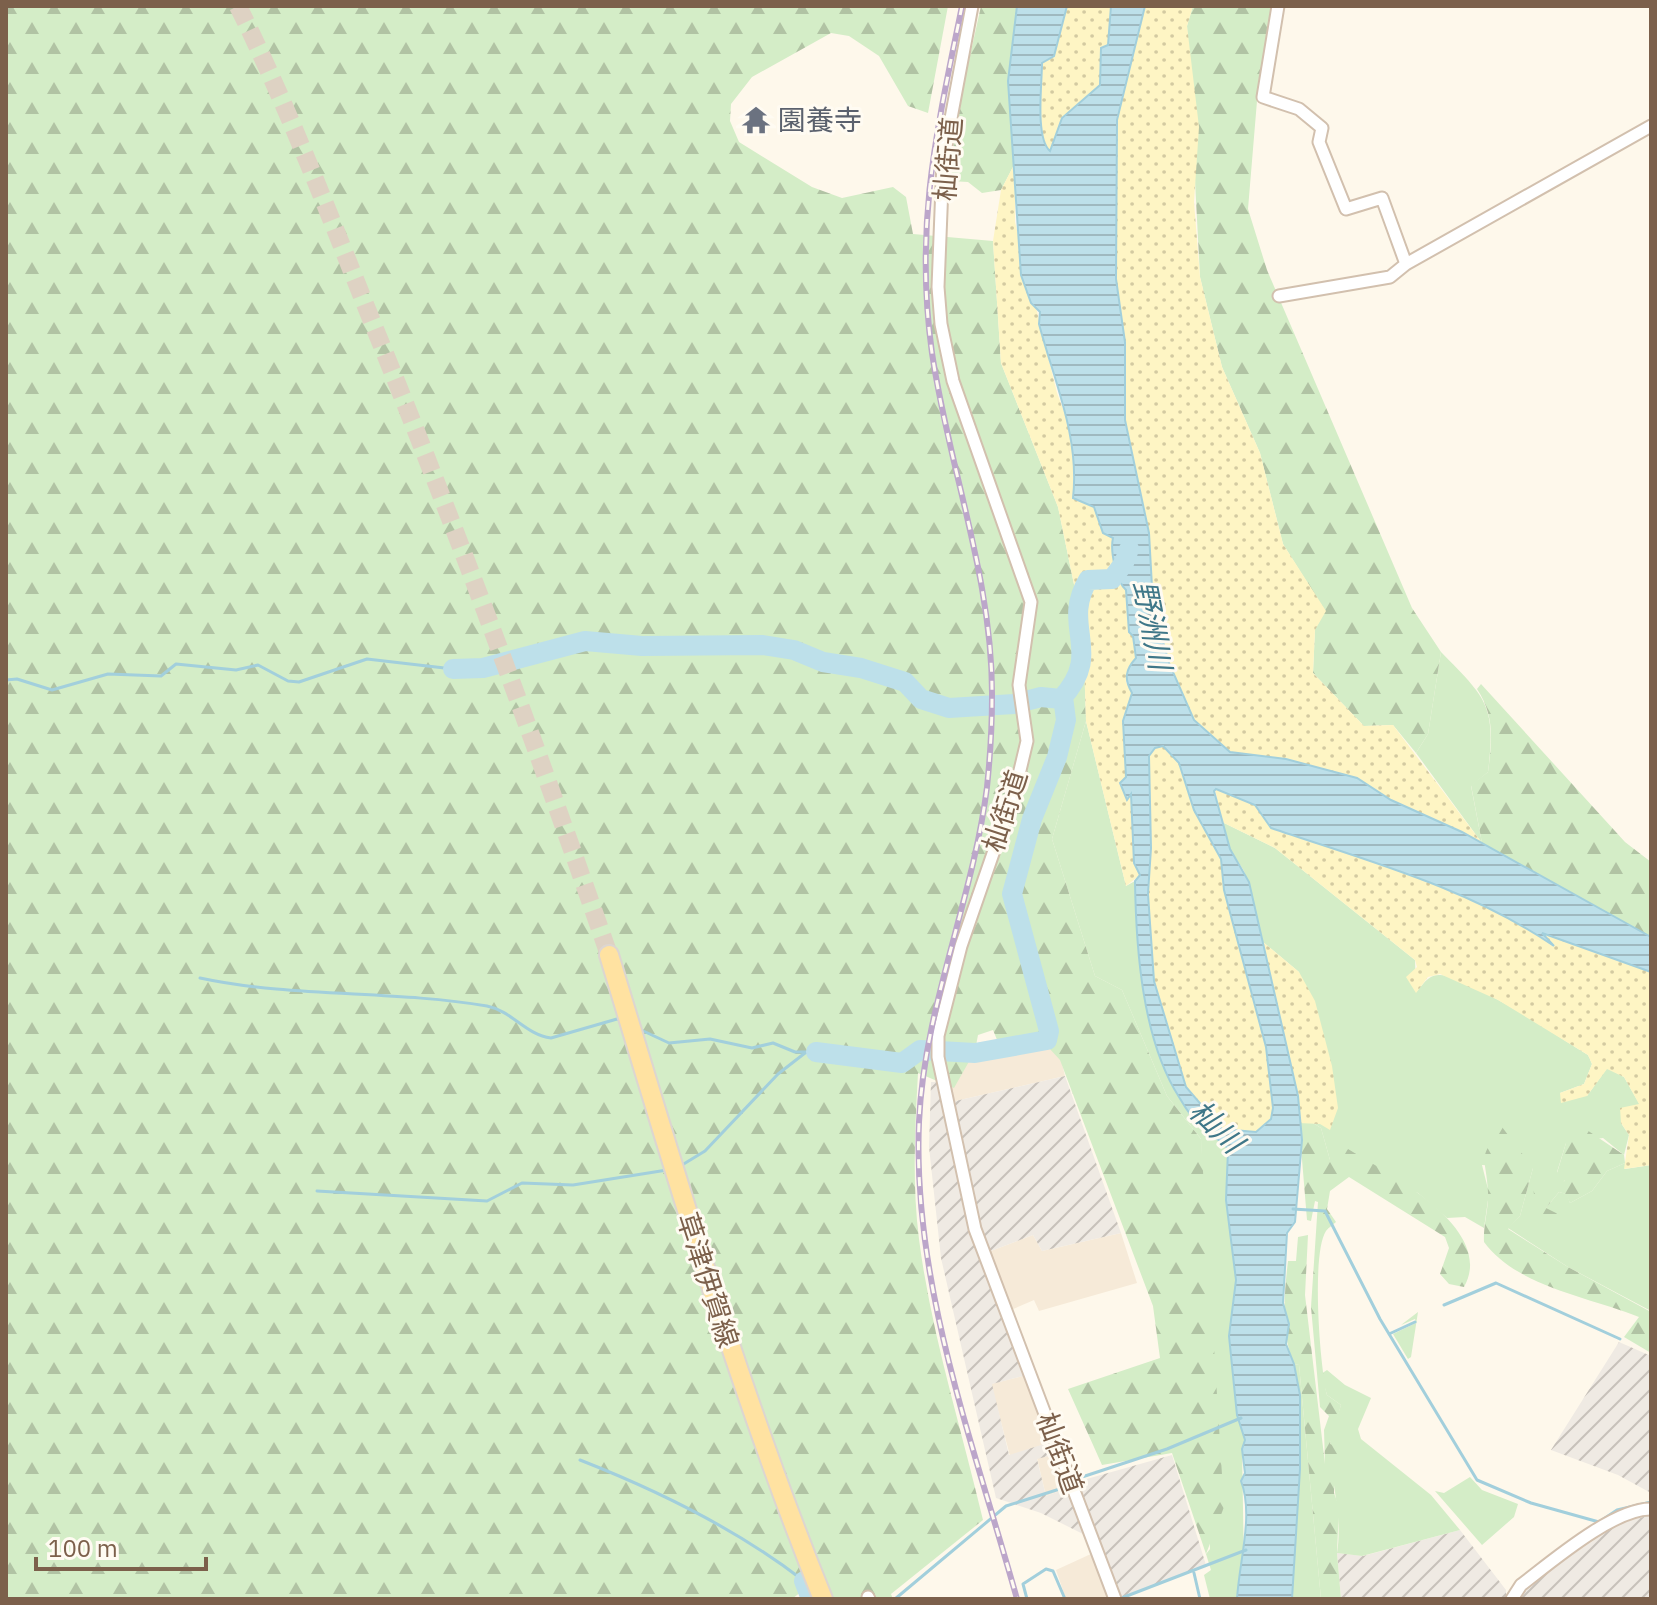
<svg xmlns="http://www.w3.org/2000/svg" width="1657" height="1605" viewBox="0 0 1657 1605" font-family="'IBM Plex Sans','Noto Sans JP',sans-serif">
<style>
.residential{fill:#f6ead8}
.industrial{fill:url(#industrial-furrows)}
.green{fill:#d4edc7}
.forest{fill:url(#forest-firs)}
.sand{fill:url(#sand-dots)}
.water{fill:url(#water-rules);stroke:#a2cfdc;stroke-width:2;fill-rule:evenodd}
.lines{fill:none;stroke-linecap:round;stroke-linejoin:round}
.stream{stroke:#a2cfdc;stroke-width:3}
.river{stroke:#bde0ea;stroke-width:20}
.primary-tunnel{stroke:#ded2c3;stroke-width:18;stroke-dasharray:18 9;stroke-linecap:butt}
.minor-casing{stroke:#d2c0ae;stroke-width:15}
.primary-casing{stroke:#ddd6d0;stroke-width:22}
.minor{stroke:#fff;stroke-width:11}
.primary{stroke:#ffe2a1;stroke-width:18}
.rail-casing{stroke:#bca6ca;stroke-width:6}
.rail{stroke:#fffbf2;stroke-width:3;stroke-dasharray:9;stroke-linecap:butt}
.labels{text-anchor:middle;stroke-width:6;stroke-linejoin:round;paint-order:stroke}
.worship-label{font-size:28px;fill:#5b616d;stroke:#fffbf2;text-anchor:start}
.street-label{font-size:28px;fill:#7c604b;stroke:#fffbf2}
.water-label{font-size:30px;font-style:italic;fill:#3f7788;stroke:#fffbf2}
</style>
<defs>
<pattern id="industrial-furrows" width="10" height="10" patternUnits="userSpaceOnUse" patternTransform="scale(2)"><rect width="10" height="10" fill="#efeae3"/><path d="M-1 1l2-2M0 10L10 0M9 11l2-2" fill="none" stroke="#c7c1ba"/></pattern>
<pattern id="forest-firs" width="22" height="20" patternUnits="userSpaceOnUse" patternTransform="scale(2)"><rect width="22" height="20" fill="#d4edc7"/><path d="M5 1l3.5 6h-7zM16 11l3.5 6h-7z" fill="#b1c3a4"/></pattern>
<pattern id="sand-dots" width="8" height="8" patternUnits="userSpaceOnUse" patternTransform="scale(2)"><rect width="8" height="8" fill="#fef5c4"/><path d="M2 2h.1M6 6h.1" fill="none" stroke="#d3caa1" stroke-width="1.8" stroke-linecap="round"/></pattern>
<pattern id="water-rules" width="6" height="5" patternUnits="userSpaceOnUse" patternTransform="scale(2)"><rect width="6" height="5" fill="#bde0ea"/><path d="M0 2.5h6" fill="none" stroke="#9fb9c0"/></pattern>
</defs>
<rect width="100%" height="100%" fill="#fef8eb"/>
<path class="residential" d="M 1054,1031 L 1065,1076 L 951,1102 L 943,1062 Z
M 1121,1233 L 1137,1283 L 1039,1311 L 1034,1300 L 1011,1310 L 988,1252 L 1033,1235 L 1042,1251 Z
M 1027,1375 L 1051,1442 L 1010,1456 L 991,1384 Z
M 1056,1454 L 1068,1488 L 1046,1496 L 1037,1458 Z
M 1093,1553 L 1111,1599 L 1066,1599 L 1056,1570 Z"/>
<path class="industrial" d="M 1065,1076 L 1121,1233 L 1042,1251 L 1033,1235 L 988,1252 L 978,1228 L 951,1102 Z
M 931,1082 L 938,1082 L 971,1231 L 1027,1375 L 992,1384 L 1009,1455 L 1051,1442 L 1056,1454 L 1037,1459 L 1046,1496 L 1068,1488 L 1085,1535 L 1041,1513 L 996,1498 L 941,1258 L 929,1147 Z
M 1619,1342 L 1651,1356 L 1651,1493 L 1618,1475 L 1551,1450 Z
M 1172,1455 L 1206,1565 L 1119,1598 L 1076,1482 Z
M 1651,1515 L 1651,1599 L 1518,1599 L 1531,1582 L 1620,1523 Z
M 1460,1530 L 1506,1590 L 1506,1599 L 1341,1599 L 1337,1553 L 1363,1556 Z"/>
<path class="green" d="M 1441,652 C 1487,699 1496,705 1488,772 L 1471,786 L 1482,843 L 1416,753 L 1428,734 Z
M 1086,721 L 1126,886 L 1135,881 C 1136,948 1142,1039 1179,1097 C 1186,1109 1195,1122 1205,1132 C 1213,1139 1224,1139 1228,1150 L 1226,1200 L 1236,1280 L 1229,1336 L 1237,1415 L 1245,1440 L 1242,1449 L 1244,1568 L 1237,1599 L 1210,1599 L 1204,1575 L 1211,1570 L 1206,1554 L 1210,1549 L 1201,1139 L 1167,1096 L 1122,990 L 1095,976 L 1052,839 Z
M 1222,822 L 1275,848 L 1415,960 L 1416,992 C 1423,985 1428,974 1440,975 C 1468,976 1560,1038 1588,1055 L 1592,1064 L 1584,1084 L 1560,1093 L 1587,1096 L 1607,1068 L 1624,1077 L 1640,1105 L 1621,1123 L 1629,1135 L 1624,1155 L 1603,1138 L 1566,1143 L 1557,1172 L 1565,1180 L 1543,1205 L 1546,1208 L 1559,1192 L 1567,1194 L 1570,1203 L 1592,1191 L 1607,1171 L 1625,1163 L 1625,1169 L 1651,1165 L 1651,1311 L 1568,1267 L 1508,1228 L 1520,1216 L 1533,1168 L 1482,1165 L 1489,1193 L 1484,1228 L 1465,1217 L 1447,1218 L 1418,1193 L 1330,1160 L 1321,1128 L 1313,1123 L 1320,1124 L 1299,972 L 1263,942 L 1244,871 L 1230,849 Z
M 1418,1312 L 1411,1357 L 1408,1359 L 1393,1334 L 1416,1323 L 1415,1319 L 1401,1325 Z
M 1294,1364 L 1299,1365 L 1321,1599 L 1292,1599 C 1294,1521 1308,1441 1294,1364 Z
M 1327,1370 L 1345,1385 L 1371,1398 L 1358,1429 L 1361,1439 L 1431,1495 L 1460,1530 L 1362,1556 L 1337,1553 C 1343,1516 1331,1483 1330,1447 C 1330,1434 1337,1418 1341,1405 L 1327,1395 L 1321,1374 Z
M 1470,1477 L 1482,1490 L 1518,1504 L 1514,1517 L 1482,1545 L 1435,1491 L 1444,1493 Z"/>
<path class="forest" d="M 6,6 L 948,6 L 928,113 L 908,106 L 879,56 L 849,36 L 831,33 L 752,77 L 731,104 L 730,121 L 739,142 L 812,187 L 842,198 L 893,187 L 906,197 L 913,234 L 993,241 L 1001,363 L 1058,507 L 1083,628 L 1086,721 L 1052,839 L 1095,976 L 1122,990 L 1167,1096 L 1201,1139 L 1224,1507 L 1206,1554 L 1172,1453 L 1102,1465 L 1068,1389 L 1160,1358 L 1153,1306 L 1060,1060 L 1038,1036 L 1000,1047 L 993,1030 L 978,1035 L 975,1051 L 954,1088 L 918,1073 C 915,1129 912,1183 919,1239 C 931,1333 961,1427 983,1520 L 891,1594 L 893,1599 L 831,1599 L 821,1576 L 792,1599 L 6,1599 Z
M 981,6 L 1017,6 L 1008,81 L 1015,163 L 1001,190 L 982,193 L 968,182 L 950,181 L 952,137 Z
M 1193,6 L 1276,6 L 1259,77 L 1248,209 L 1267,270 L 1412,608 L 1441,652 L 1428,734 L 1416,753 L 1393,725 L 1364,726 L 1313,673 L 1315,629 L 1325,611 L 1283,544 L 1260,453 L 1222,367 L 1200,277 L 1187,26 Z
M 1481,684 L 1625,842 L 1651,862 L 1651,937 L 1482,843 L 1471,785 L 1488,772 C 1492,741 1495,716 1477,689 Z
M 1299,1123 L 1313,1123 L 1321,1128 L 1330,1160 L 1348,1149 C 1387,1173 1497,1228 1464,1287 L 1449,1284 L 1440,1274 L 1449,1248 L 1445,1237 L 1349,1177 L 1330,1191 L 1327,1209 L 1336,1222 C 1333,1225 1329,1227 1326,1231 C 1311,1254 1320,1367 1327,1395 L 1341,1405 L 1330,1444 L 1342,1448 L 1347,1464 L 1334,1478 L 1334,1493 L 1339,1507 L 1337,1553 L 1341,1599 L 1321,1599 L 1299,1365 L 1294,1364 C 1281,1334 1284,1294 1288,1261 L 1296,1261 L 1298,1237 L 1308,1235 L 1305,1295 L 1325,1464 L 1324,1430 L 1329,1416 L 1320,1407 L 1311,1307 L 1318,1202 L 1315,1201 L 1311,1221 L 1307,1220 Z
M 1581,1126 L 1624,1155 L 1625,1163 L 1607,1171 L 1592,1191 L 1570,1203 L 1566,1194 L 1559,1192 L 1546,1208 L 1560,1215 L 1561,1222 L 1552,1229 L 1535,1223 L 1536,1207 L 1545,1202 L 1534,1195 L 1533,1185 L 1565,1181 L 1557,1173 L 1566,1143 Z
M 1502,1127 L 1533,1168 L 1520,1216 L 1508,1229 L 1568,1267 L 1651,1312 L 1651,1353 L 1624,1337 L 1639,1317 C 1590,1297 1517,1287 1484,1242 C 1483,1225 1489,1208 1488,1192 C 1486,1154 1476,1162 1502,1127 Z"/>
<path class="sand" d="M 1067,6 L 1111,6 L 1108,45 L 1101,48 L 1100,85 L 1062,118 L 1051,151 C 1035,138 1042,84 1042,62 L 1054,56 Z
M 1145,6 L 1193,6 L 1187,26 L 1199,127 L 1194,202 L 1200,277 L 1222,367 L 1260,453 L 1283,544 L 1326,611 L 1315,630 L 1313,673 L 1364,726 L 1393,725 L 1482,843 L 1391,800 L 1357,778 L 1286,759 L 1230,752 L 1194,720 L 1169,663 L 1153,605 L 1149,533 L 1125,420 L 1125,342 L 1116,279 L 1117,120 Z
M 1015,163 L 1015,222 L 1057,393 L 1073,436 L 1073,497 L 1094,507 L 1103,533 L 1113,538 L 1120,584 L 1126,590 L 1129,632 L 1133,635 L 1136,658 L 1126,682 L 1132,693 L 1123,721 L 1126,777 L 1120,783 L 1130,791 L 1134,863 L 1140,875 L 1126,886 L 1086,721 L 1083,628 L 1058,507 L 1001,363 L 993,241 L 1001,190 Z
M 1164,746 L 1179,763 L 1194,810 L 1221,859 L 1224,890 L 1266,1047 L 1273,1108 L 1271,1119 L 1257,1132 L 1222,1129 L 1186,1087 L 1154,981 L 1148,894 L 1149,755 L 1155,748 Z
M 1215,789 L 1255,805 L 1272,828 C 1366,860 1466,886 1549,942 L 1540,932 L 1651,972 L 1651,1165 L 1624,1169 L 1629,1135 L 1621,1123 L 1620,1108 L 1639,1104 L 1624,1077 L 1607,1069 L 1587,1096 L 1561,1103 L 1560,1093 L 1584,1084 L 1592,1064 L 1588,1055 L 1498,1000 L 1440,974 L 1428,977 L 1416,993 L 1406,977 L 1417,967 L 1415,960 L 1275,848 L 1222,822 Z
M 1263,942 L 1299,972 L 1315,1001 L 1332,1066 L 1338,1108 L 1330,1130 L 1320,1124 L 1299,1123 L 1298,1096 Z"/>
<path class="water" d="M 1017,6 L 1067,6 L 1054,56 L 1042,63 C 1042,84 1035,138 1050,151 L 1062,118 L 1100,85 L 1101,48 L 1108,45 L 1111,6 L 1145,6 L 1117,120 L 1116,279 L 1125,342 L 1125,420 L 1149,533 L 1153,605 L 1169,663 L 1194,720 L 1230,752 L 1286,759 L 1357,778 L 1391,800 L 1462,832 L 1651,937 L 1651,972 L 1542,933 L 1554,946 C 1469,888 1368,861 1271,828 L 1255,805 L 1216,789 L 1214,791 L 1230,849 L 1249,882 L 1298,1096 L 1302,1140 L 1295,1222 L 1287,1233 L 1283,1303 L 1289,1324 L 1286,1344 L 1294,1364 L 1300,1395 L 1300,1469 L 1292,1599 L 1237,1599 C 1239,1562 1254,1515 1241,1481 L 1245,1473 L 1242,1449 L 1245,1440 L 1237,1415 L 1229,1336 L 1236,1280 L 1226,1200 L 1228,1150 C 1224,1139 1213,1139 1205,1132 C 1195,1122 1186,1109 1179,1097 C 1142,1039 1136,948 1135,881 L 1140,875 L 1134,863 L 1131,794 L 1127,800 L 1120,783 L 1126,777 L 1123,721 L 1132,693 C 1124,679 1125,670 1136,658 L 1133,636 L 1129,632 L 1126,590 C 1116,581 1110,551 1113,538 L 1103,533 L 1094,507 L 1073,498 C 1080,437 1054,381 1039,324 L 1040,312 L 1031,303 L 1021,275 L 1008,81 ZM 1163,746 L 1179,763 L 1194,810 L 1221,859 L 1224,890 L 1266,1047 L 1273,1108 L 1271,1119 L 1256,1132 L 1222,1129 L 1186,1087 L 1154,981 L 1148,894 L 1151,848 L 1149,756 L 1155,748 Z"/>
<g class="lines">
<path class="stream" d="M 6,680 L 17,679 L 52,690 L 108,674 L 161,676 L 176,664 L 236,670 L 258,665 L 288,681 L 299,682 L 367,659 L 453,669
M 200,978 C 293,998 392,990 487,1006 C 512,1011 526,1035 551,1038 L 617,1019 L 621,1021
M 639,1029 L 669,1043 L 710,1039 L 752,1048 L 773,1043 L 795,1052 L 816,1052
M 682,1165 L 705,1151 L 778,1074 L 805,1053
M 317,1191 L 487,1201 L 522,1183 L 573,1185 L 667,1170
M 1293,1209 L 1325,1211 L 1380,1319 L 1477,1480 L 1531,1503 L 1599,1522 L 1617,1510 L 1651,1502
M 1444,1305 L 1496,1283 L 1620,1339
M 1389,1334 L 1415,1322
M 580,1460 C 659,1491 737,1529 804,1581
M 1194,1573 L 1200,1599
M 895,1599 L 1006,1506 L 1066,1487 L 1079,1478 L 1167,1449 L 1241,1418
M 1027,1599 L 1023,1584 L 1046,1569 L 1053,1571 L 1065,1599
M 1119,1599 L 1246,1550"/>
<path class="river" d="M 453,669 L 483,668 L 585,641 L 642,646 L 763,645 L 794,650 L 823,662 L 861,668 L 905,682 L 921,699 L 949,708 L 1014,704 L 1041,697 L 1061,699 C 1105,652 1060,627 1088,580 L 1112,579 L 1124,563 L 1129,549
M 816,1052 L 902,1063 L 920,1050 L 975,1053 L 1047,1040 L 1049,1031 L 1012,894 L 1032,819 L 1057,757 L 1066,720 L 1063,697
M 804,1581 L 811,1599"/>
<path class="primary-tunnel" d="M 238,6 C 289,109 330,217 373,324 C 458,532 535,742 609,955"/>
<defs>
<path id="minor" d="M 972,6 L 943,161 L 938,287 L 941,324 L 953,381 L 1031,602 L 1019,685 L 1027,741 L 1016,787 L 961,946 L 938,1036 L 938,1057 L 975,1229 L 1115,1599
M 1278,6 L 1263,97 L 1299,109 L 1322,128 L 1319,142 L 1346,209 L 1382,198 L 1406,264
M 1279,296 L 1390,277 L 1406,264 L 1651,126
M 868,1597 L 869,1599
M 1512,1599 L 1521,1585 C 1550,1563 1614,1508 1651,1509"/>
<path id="primary" d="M 609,955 C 675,1172 738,1389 823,1599"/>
</defs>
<use href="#minor" class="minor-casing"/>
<use href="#primary" class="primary-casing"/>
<use href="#minor" class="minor"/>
<use href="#primary" class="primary"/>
<defs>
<path id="rail" d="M 962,6 C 937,129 914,225 932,353 C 949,469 993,579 992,697 C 992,727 990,758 987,787 C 973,900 924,1007 919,1122 C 912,1284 974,1445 1017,1599"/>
</defs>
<use href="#rail" class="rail-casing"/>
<use href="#rail" class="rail"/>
</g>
<defs>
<symbol id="temple-bare" viewBox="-9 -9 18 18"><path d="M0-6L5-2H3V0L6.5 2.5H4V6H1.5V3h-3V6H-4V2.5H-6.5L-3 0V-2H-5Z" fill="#6b7280" stroke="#fffbf2" stroke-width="2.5" paint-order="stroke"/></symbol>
</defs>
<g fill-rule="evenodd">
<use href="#temple-bare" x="736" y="100" width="40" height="40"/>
</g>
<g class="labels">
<g class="worship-label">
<text x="778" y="130">園養寺</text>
</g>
<g class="street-label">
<text transform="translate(948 159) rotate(-85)" y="10">杣街道</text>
<text transform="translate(1005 811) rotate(-72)" y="10">杣街道</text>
<text transform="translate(708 1280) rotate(72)" y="10">草津伊賀線</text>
<text transform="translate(1060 1453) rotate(70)" y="10">杣街道</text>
</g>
<g class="water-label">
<text transform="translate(1152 625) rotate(79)" y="10">野洲川</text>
<text transform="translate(1216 1127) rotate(44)" y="10">杣川</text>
</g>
</g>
<rect width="1657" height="1605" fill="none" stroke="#7c604b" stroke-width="16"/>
<path d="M36 1557v12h170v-12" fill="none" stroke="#7c604b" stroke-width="4"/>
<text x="48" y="1557" font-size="24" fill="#7c604b" stroke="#fffbf2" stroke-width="6" paint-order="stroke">100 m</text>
</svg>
